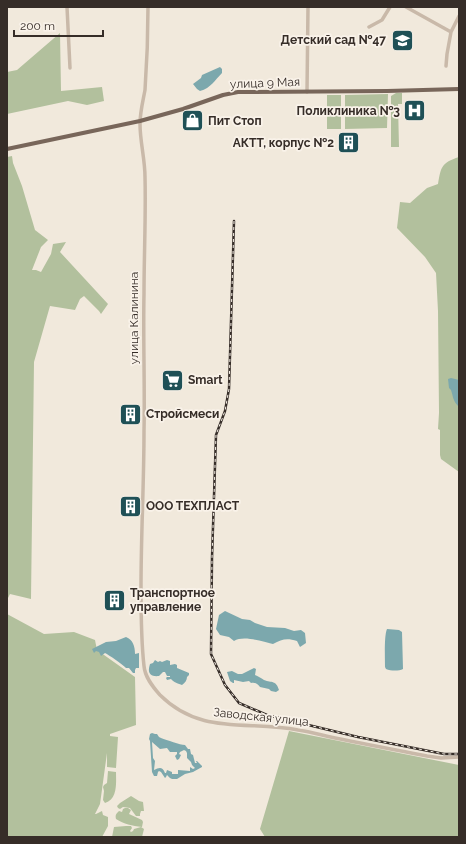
<svg xmlns="http://www.w3.org/2000/svg" width="466" height="844" viewBox="0 0 466 844" font-family="Raleway,sans-serif">
<style>
.green{fill:#b2c09d}
.water{fill:#7ca8ad;fill-rule:evenodd}
.lines{fill:none;stroke-linecap:round;stroke-linejoin:round}
.minor{stroke:#c9b9a9;stroke-width:3.5}
.major{stroke:#78665a;stroke-width:4}
.rail-casing{stroke:#362d28;stroke-width:2.5}
.rail{stroke:#f9f2e9;stroke-width:1;stroke-dasharray:3;stroke-linecap:butt}
.labels{text-anchor:middle;stroke-width:3.5;stroke-linejoin:round;paint-order:stroke}
.poi-label{font-size:12px;font-weight:bold;fill:#362d28;stroke:#f9f2e9;text-anchor:start}
.street-label{font-size:12px;fill:#362d28;stroke:#f9f2e9}
</style>
<rect width="100%" height="100%" fill="#f1e9dc"/>
<path class="green" d="M 60,33 L 61,91 L 102,87 L 104,101 L 87,105 L 68,101 L 7,114 L 7,72 L 17,70 Z
M 396,93 L 402,93 L 402,104 L 398,104 L 399,147 L 391,147 L 391,96 Z
M 388,94 L 387,128 L 345,129 L 345,95 Z
M 327,95 L 341,95 L 341,129 L 327,129 Z
M 12,156 L 13,163 L 22,186 L 35,230 L 48,240 L 41,247 L 32,270 L 36,270 L 41,272 L 51,254 L 53,244 L 66,242 L 60,252 L 108,304 L 101,314 L 99,311 L 84,296 L 80,299 L 75,310 L 50,306 L 34,362 L 31,599 L 10,594 L 7,600 L 7,157 Z
M 459,157 L 459,472 L 441,459 L 440,455 L 440,430 L 438,429 L 439,413 L 439,412 L 438,311 L 436,273 L 425,257 L 397,228 L 400,202 L 410,203 L 427,188 L 438,184 C 441,167 441,163 459,157 Z
M 7,614 L 44,634 L 74,632 L 95,640 L 97,650 L 135,677 L 136,725 L 110,734 L 110,736 L 118,737 L 116,768 L 107,767 L 107,753 L 100,804 L 95,814 L 96,814 L 102,811 L 103,815 L 108,817 L 108,826 L 102,837 L 7,837 Z
M 289,731 L 459,765 L 459,837 L 265,837 L 260,829 Z
M 108,771 L 116,772 C 116,783 118,799 105,803 L 103,800 L 104,791 L 103,787 L 104,785 L 107,783 Z
M 131,796 L 139,801 L 143,802 L 144,811 L 141,811 L 140,814 L 140,816 L 136,816 L 130,808 L 123,807 L 120,809 L 118,808 L 117,806 L 120,803 Z
M 125,808 L 128,808 L 131,810 L 129,814 L 142,820 L 143,822 L 142,827 C 132,826 124,824 116,819 C 115,815 116,814 119,811 L 122,812 L 123,809 Z
M 126,826 L 131,826 L 132,828 L 130,831 L 131,832 L 133,831 L 134,829 L 141,827 L 144,829 L 142,837 L 112,837 L 114,827 Z"/>
<path class="water" d="M 220,67 L 222,69 L 222,73 C 215,80 211,88 200,91 L 197,89 L 193,84 L 201,78 L 202,75 Z
M 451,378 L 459,380 L 459,406 L 458,406 C 453,401 453,396 451,390 L 449,388 L 448,379 Z
M 225,611 L 242,619 L 250,620 L 255,623 L 267,627 L 285,628 L 294,631 L 301,630 L 305,633 L 306,643 L 300,647 L 297,641 C 287,638 282,639 273,644 C 263,642 244,635 234,641 L 229,637 L 220,635 L 216,629 L 219,615 Z
M 387,629 L 399,630 L 402,632 L 403,669 C 399,671 391,671 386,669 L 385,667 C 385,658 384,636 387,629 Z
M 126,637 C 133,640 135,646 135,654 L 139,653 L 139,668 L 136,668 L 135,670 L 135,673 L 133,673 L 129,668 L 126,668 C 122,664 109,655 105,653 L 101,656 L 99,652 L 96,651 L 94,653 L 92,649 L 106,642 L 116,641 Z
M 155,660 L 158,662 L 160,661 L 162,662 L 167,660 L 170,661 L 170,665 L 175,664 L 177,665 L 177,668 L 189,673 L 189,675 L 187,677 C 187,680 185,683 182,685 C 179,684 173,682 171,679 L 167,680 L 166,678 L 167,677 L 170,677 L 170,676 L 167,676 L 165,672 L 163,672 L 159,676 C 150,677 147,673 150,664 L 153,663 Z
M 254,668 L 256,669 L 255,675 C 258,676 261,678 264,680 C 272,683 276,680 279,690 L 276,692 L 271,691 L 269,689 L 260,687 C 258,684 255,682 251,683 L 249,681 L 243,682 L 234,680 L 234,683 L 233,683 L 230,681 L 227,672 L 232,671 L 238,674 L 242,674 Z
M 152,733 L 155,734 L 157,734 L 159,737 L 161,738 C 167,740 180,745 185,745 L 188,749 L 190,749 L 191,754 L 193,755 L 195,763 L 197,763 L 196,761 L 197,761 L 202,766 L 202,767 L 193,772 L 185,774 L 177,779 L 172,779 L 170,778 L 167,775 L 166,777 L 165,778 L 161,772 L 159,771 L 158,772 L 157,776 L 154,776 L 152,772 L 150,741 L 149,739 L 150,734 ZM 152,742 L 160,749 L 167,748 L 170,752 L 177,752 L 177,754 L 175,756 L 177,760 L 179,759 L 181,755 L 179,754 L 180,752 L 184,750 L 186,751 L 187,753 L 187,758 L 191,762 L 192,765 L 195,768 L 193,769 L 190,767 L 190,771 L 178,770 L 178,774 L 172,774 L 172,772 L 167,770 L 166,773 L 165,773 C 162,766 159,768 154,770 L 155,761 L 153,758 Z"/>
<g class="lines">
<path class="minor" d="M 67,7 L 70,68
M 148,7 C 148,35 147,62 145,90 C 143,101 140,112 140,124 C 140,142 145,159 145,177 C 146,216 144,255 144,294 C 143,340 145,386 144,431 C 144,483 141,535 141,587 C 141,613 141,640 144,666 C 145,677 152,686 160,695 C 201,736 248,720 298,730 C 306,731 314,733 322,735 C 357,743 392,749 427,756 L 441,758 L 459,757
M 406,7 L 451,32
M 369,27 L 382,20 L 390,7
M 446,66 L 447,54 L 451,32 L 459,16
M 307,92 L 308,7"/>
<path class="major" d="M 7,149 L 140,121 L 183,109 L 223,95 L 238,92 L 387,91 L 459,89"/>
<defs>
<path id="rail" d="M 234,221 L 229,389 L 225,411 L 216,435 L 212,558 L 211,654 L 225,685 L 239,703 L 267,715 L 358,737 L 444,754 L 459,754"/>
</defs>
<use href="#rail" class="rail-casing"/>
<use href="#rail" class="rail"/>
</g>
<defs>
<symbol id="school-square" viewBox="-11 -11 22 22"><rect x="-9" y="-9" width="18" height="18" rx="4" fill="#1f5056" stroke="#f9f2e9"/><path d="M0-5L7-2L0 1L-7-2ZM-4 1L0 2.5L4 1V4Q0 6-4 4Z" fill="#fff"/></symbol>
<symbol id="hospital-square" viewBox="-11 -11 22 22"><rect x="-9" y="-9" width="18" height="18" rx="4" fill="#1f5056" stroke="#f9f2e9"/><path d="M-5-5h3v3.5h4V-5h3V5h-3V1.5h-4V5h-3Z" fill="#fff"/></symbol>
<symbol id="shop-square" viewBox="-11 -11 22 22"><rect x="-9" y="-9" width="18" height="18" rx="4" fill="#1f5056" stroke="#f9f2e9"/><path d="M-5-2.5h2.3a2.7 3.5 0 0 1 5.4 0H5L5.5 6h-11ZM-1.5-2.5h3a1.5 2.3 0 0 0-3 0Z" fill="#fff"/></symbol>
<symbol id="building-square" viewBox="-11 -11 22 22"><rect x="-9" y="-9" width="18" height="18" rx="4" fill="#1f5056" stroke="#f9f2e9"/><path d="M-4-6H4V6H1V3H-1V6H-4ZM-2.5-4.3h1.7v1.8h-1.7ZM.8-4.3h1.7v1.8H.8ZM-2.5-1h1.7V.8h-1.7ZM.8-1h1.7V.8H.8Z" fill="#fff"/></symbol>
<symbol id="supermarket-square" viewBox="-11 -11 22 22"><rect x="-9" y="-9" width="18" height="18" rx="4" fill="#1f5056" stroke="#f9f2e9"/><path d="M-6-5.5h2.5l.6 2H6L4.5 2H-2.5L-4.4-4H-6ZM-1.5 3.2a1.3 1.3 0 1 0 .1 0ZM3 3.2a1.3 1.3 0 1 0 .1 0Z" fill="#fff"/></symbol>
</defs>
<g fill-rule="evenodd">
<use href="#school-square" x="390" y="28" width="25" height="25"/>
<use href="#hospital-square" x="402" y="98" width="25" height="25"/>
<use href="#shop-square" x="180" y="108" width="25" height="25"/>
<use href="#building-square" x="336" y="130" width="25" height="25"/>
<use href="#supermarket-square" x="160" y="368" width="25" height="25"/>
<use href="#building-square" x="118" y="402" width="25" height="25"/>
<use href="#building-square" x="118" y="494" width="25" height="25"/>
<use href="#building-square" x="102" y="588" width="25" height="25"/>
</g>
<g class="labels">
<g class="poi-label">
<text x="386" y="44" text-anchor="end">Детский сад №47</text>
<text x="400" y="115" text-anchor="end">Поликлиника №3</text>
<text x="208" y="125">Пит Стоп</text>
<text x="334" y="147" text-anchor="end">АКТТ, корпус №2</text>
<text x="188" y="384">Smart</text>
<text x="146" y="418">Стройсмеси</text>
<text x="146" y="510">ООО ТЕХПЛАСТ</text>
<text x="130" y="597">Транспортное<tspan x="130" dy="14">управление</tspan></text>
</g>
<g class="street-label">
<text transform="translate(265 83) rotate(-2)" y="4">улица 9 Мая</text>
<text transform="translate(134 318) rotate(-90)" y="4">улица Калинина</text>
<text transform="translate(261 717) rotate(6)" y="4">Заводская улица</text>
</g>
</g>
<rect width="466" height="844" fill="none" stroke="#362d28" stroke-width="16"/>
<path d="M14 30v6h89v-6" fill="none" stroke="#362d28" stroke-width="2"/>
<text x="20" y="30" font-size="12" fill="#362d28" stroke="#f9f2e9" stroke-width="3" paint-order="stroke">200 m</text>
</svg>
